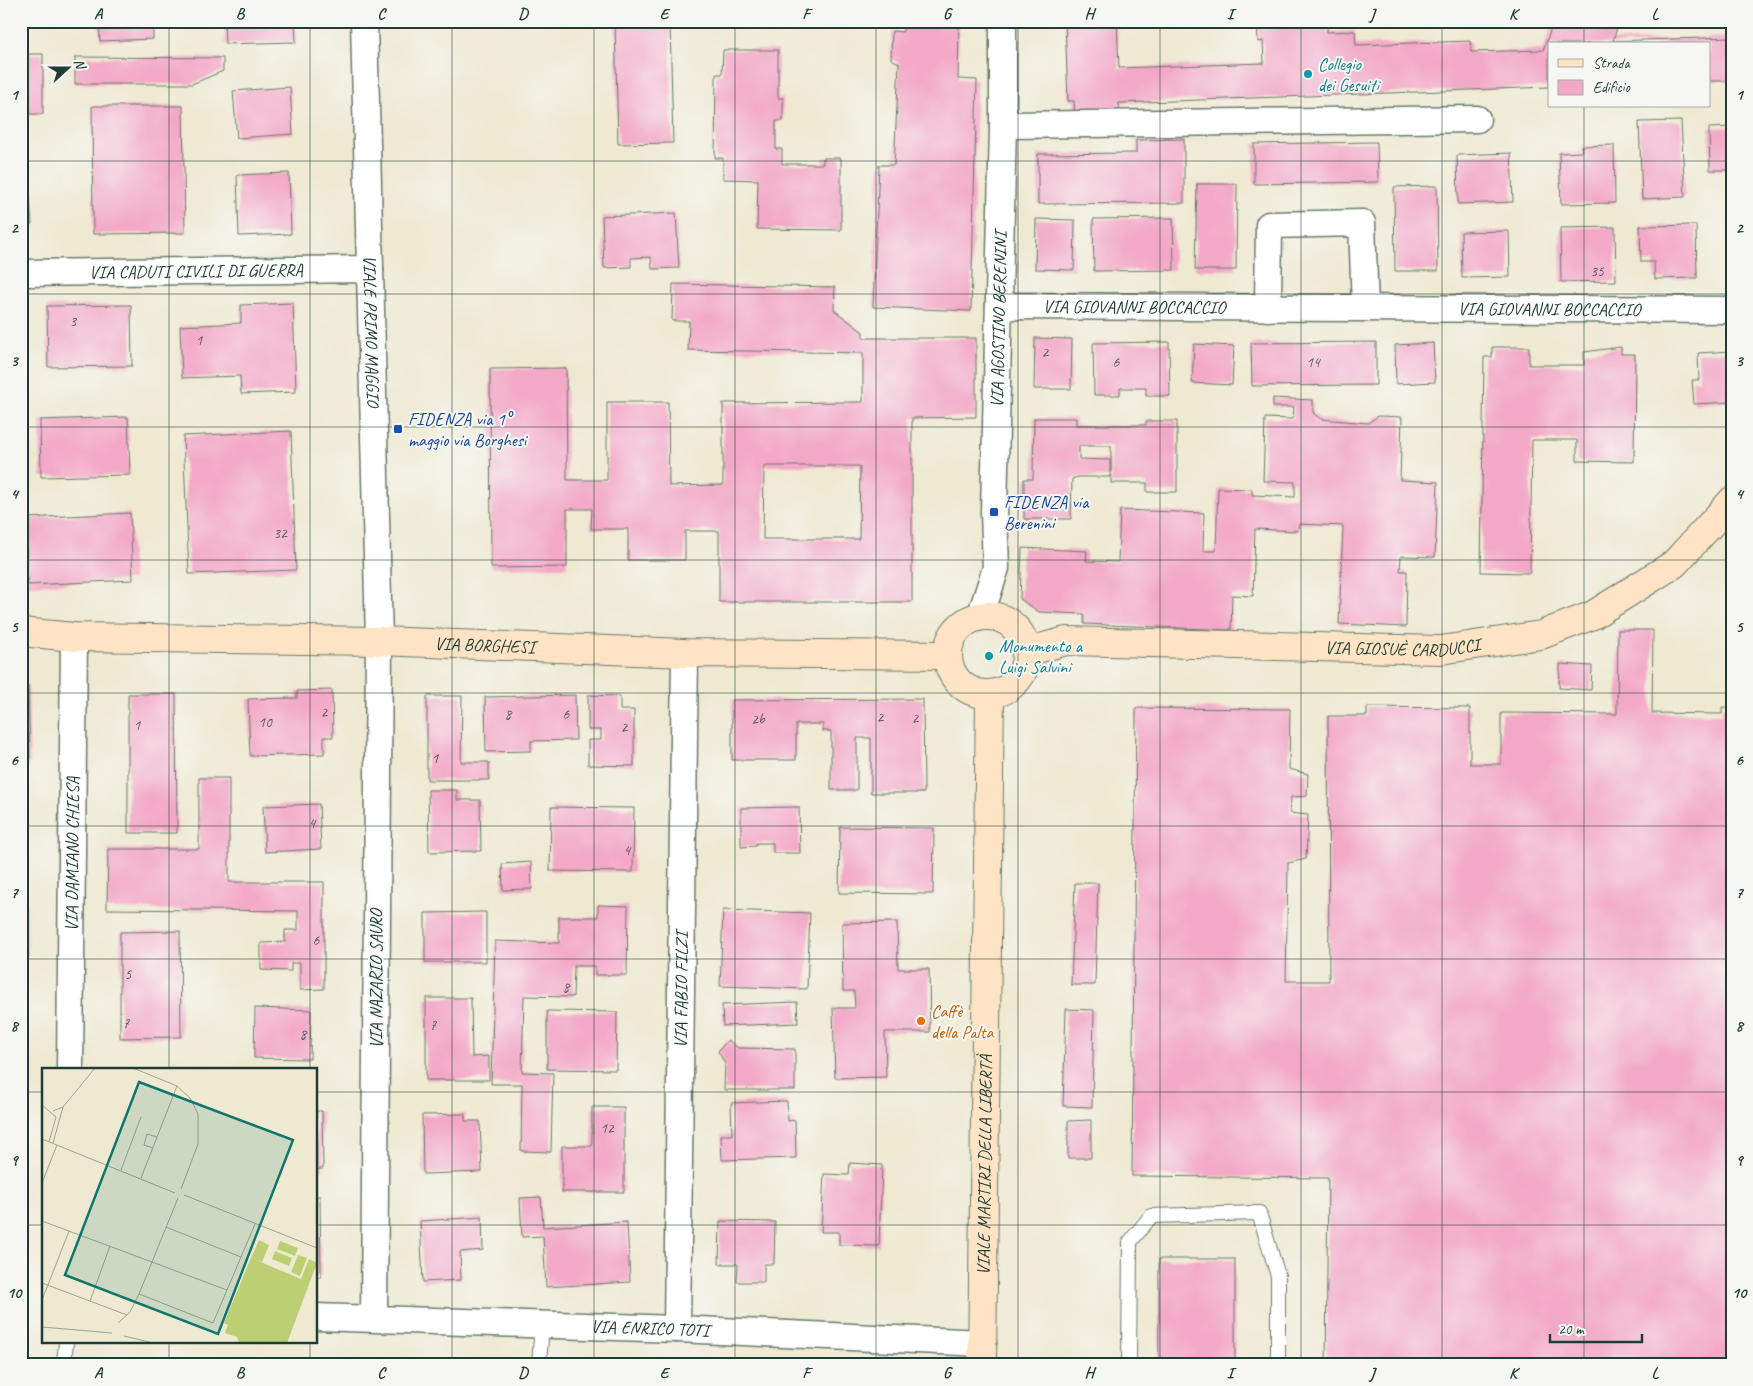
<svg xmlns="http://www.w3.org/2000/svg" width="1753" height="1386" viewBox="0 0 1753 1386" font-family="Caveat,sans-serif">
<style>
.building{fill:#f3a8c7;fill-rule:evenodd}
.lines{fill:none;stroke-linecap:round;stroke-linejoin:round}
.lane-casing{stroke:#68796b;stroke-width:16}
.street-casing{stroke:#68796b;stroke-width:29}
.secondary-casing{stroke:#68796b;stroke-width:30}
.lane{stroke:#fff;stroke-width:14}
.street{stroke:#fff;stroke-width:26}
.secondary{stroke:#fee4c5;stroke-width:28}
.grid{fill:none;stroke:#1f3d34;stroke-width:1;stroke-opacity:0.55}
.culture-dot{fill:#0f9aa8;stroke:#f6f6f2;stroke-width:2}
.transit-dot{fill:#1a4fb4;stroke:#f6f6f2;stroke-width:2}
.food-dot{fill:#e8710a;stroke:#f6f6f2;stroke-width:2}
.labels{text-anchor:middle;stroke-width:4;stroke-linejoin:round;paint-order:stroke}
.number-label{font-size:15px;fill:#545859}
.culture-label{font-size:18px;fill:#0d838f;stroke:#f6f6f2;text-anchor:start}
.street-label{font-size:18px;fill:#1f3d34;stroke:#f6f6f2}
.transit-label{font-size:18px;fill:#164399;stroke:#f6f6f2;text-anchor:start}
.food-label{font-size:18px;fill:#c56008;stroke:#f6f6f2;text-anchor:start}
.inset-road{fill:none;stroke:#9ca493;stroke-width:1}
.view{fill:#0f766e;fill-opacity:0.15;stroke:#0f766e;stroke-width:2.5}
.inset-edge{fill:none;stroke:#1f3d34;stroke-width:2.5}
.neatline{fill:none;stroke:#1f3d34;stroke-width:2}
.grid-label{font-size:16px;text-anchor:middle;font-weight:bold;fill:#1f3d34}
</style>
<rect width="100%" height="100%" fill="#f6f6f2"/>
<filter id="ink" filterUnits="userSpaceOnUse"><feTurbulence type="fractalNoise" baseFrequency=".02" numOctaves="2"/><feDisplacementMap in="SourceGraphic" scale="10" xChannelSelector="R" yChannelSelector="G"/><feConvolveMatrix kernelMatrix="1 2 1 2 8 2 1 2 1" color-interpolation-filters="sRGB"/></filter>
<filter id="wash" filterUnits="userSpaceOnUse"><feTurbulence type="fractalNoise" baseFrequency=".0096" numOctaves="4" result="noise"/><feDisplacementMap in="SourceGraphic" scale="20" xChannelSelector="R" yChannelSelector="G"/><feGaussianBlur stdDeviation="1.12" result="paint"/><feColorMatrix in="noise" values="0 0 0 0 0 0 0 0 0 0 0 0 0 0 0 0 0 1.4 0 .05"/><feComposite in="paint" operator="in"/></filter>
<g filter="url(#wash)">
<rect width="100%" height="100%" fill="#efe9d2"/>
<g id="blocks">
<path class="building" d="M 99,21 L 153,21 L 153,39 L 100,41 Z
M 224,21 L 295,21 L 296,42 L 225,44 Z
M 615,21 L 670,21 L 673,143 L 618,144 Z
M 903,21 L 959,21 L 958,79 L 977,80 L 971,311 L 873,307 L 879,165 L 894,165 L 899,63 L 891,59 L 892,31 L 903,32 Z
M 1065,21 L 1117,21 L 1119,68 L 1264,63 L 1263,41 L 1258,42 L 1257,21 L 1327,21 L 1327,32 L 1355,31 L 1356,45 L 1470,41 L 1471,52 L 1543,50 L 1554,21 L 1619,21 L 1613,41 L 1732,37 L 1732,81 L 1709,81 L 1709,44 L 1549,44 L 1549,87 L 1119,103 L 1120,117 L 1075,118 L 1074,101 L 1068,101 Z
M 723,50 L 778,50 L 778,98 L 783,98 L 783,121 L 776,121 L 776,149 L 782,149 L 782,164 L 823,164 L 823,158 L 841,158 L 841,230 L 757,229 L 758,180 L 723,179 L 723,158 L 715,158 L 716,74 L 722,74 Z
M 21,54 L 43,54 L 43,114 L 21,114 Z
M 75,57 L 223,58 L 223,71 L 192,84 L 75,84 Z
M 290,87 L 293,134 L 237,138 L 233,91 Z
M 92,106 L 183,106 L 185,233 L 93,234 Z
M 1681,121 L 1685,197 L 1642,199 L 1639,122 Z
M 1732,127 L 1732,170 L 1710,170 L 1709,128 Z
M 1184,139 L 1184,203 L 1038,204 L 1038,154 L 1136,153 L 1136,140 Z
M 1377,142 L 1378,182 L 1254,184 L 1254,144 Z
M 1614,145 L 1615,203 L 1561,204 L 1559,153 L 1582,152 L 1581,146 Z
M 1511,153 L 1513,202 L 1458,204 L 1457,155 Z
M 21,154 L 27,154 L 32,224 L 21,225 Z
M 289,173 L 291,234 L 239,236 L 237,175 Z
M 1197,184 L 1237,184 L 1236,270 L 1195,270 Z
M 1437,186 L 1438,271 L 1395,271 L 1394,187 Z
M 676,213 L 679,268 L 652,269 L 651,257 L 631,258 L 631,267 L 604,268 L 602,216 Z
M 1173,218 L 1174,270 L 1094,271 L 1093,219 Z
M 1036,219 L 1075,220 L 1074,270 L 1035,269 Z
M 1696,225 L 1697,278 L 1655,279 L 1654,262 L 1641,262 L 1640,226 Z
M 1615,227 L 1616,281 L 1561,282 L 1560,228 Z
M 1509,231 L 1510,277 L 1462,278 L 1461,232 Z
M 673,284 L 835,287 L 834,310 L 863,332 L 863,338 L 976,338 L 976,417 L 912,418 L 912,602 L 719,602 L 719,531 L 685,531 L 685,560 L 628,560 L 628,529 L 591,529 L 592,509 L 567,509 L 567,567 L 491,568 L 490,369 L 566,368 L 567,480 L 607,480 L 607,402 L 668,402 L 669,486 L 723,485 L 723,403 L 863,402 L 863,353 L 688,350 L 689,321 L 672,321 ZM 764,466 L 860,466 L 859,539 L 763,539 Z
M 293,303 L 296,392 L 241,394 L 240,376 L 182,378 L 180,326 L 241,323 L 241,305 Z
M 131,305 L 132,366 L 48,367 L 47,306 Z
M 1035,338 L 1072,339 L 1071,389 L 1034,389 Z
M 1169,342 L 1170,396 L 1146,396 L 1146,388 L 1120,388 L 1120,395 L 1094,395 L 1093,343 Z
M 1376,342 L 1376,385 L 1252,386 L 1251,343 Z
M 1433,343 L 1435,382 L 1396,384 L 1395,345 Z
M 1194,344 L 1234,346 L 1232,385 L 1192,383 Z
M 1492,347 L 1529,347 L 1529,365 L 1584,365 L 1584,352 L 1621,347 L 1621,354 L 1635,354 L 1634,462 L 1577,461 L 1577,440 L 1532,440 L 1530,573 L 1481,572 L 1484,357 L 1492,357 Z
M 1732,351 L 1732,402 L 1694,404 L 1692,380 L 1699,380 L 1698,353 Z
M 1273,398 L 1313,400 L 1313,413 L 1321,419 L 1368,423 L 1378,416 L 1402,417 L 1400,480 L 1438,482 L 1435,557 L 1401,556 L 1400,571 L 1407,571 L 1406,627 L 1339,624 L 1343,526 L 1299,524 L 1298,531 L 1255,529 L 1253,596 L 1232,595 L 1231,630 L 1084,624 L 1084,614 L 1039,612 L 1020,599 L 1022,548 L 1087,551 L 1086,561 L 1118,562 L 1120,510 L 1204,513 L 1203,551 L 1216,551 L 1218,488 L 1252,489 L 1252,495 L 1295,497 L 1295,482 L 1263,481 L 1265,418 L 1293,419 L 1294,407 L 1273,407 Z
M 128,417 L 130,475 L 41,477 L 40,420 Z
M 1034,418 L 1076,418 L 1076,425 L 1146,425 L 1146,421 L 1177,421 L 1177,492 L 1147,492 L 1147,483 L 1111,483 L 1111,446 L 1079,446 L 1079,459 L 1110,460 L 1110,477 L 1078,477 L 1072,479 L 1071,519 L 1024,519 L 1024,479 L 1033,479 Z
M 291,431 L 296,570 L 189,574 L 183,436 Z
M 130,513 L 133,580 L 28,585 L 25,518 Z
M 1618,630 L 1653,630 L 1652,713 L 1722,714 L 1722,707 L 1732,707 L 1732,1365 L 1326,1365 L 1328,1178 L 1132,1176 L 1136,708 L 1290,709 L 1289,769 L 1308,774 L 1307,796 L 1291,797 L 1290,813 L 1308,815 L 1306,859 L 1288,863 L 1286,981 L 1329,981 L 1328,716 L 1367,716 L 1367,707 L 1470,708 L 1470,764 L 1501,764 L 1501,713 L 1617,714 Z
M 1560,664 L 1592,666 L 1591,690 L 1559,688 Z
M 21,685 L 28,685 L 30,764 L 21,764 Z
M 332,690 L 333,737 L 324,737 L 324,754 L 250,756 L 248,699 L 297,698 L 297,691 Z
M 128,694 L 176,694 L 177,833 L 128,833 Z
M 575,695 L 576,740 L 531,741 L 531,751 L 486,752 L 485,697 Z
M 588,695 L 620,696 L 620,710 L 634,710 L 634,766 L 588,765 L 588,740 L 601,740 L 601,730 L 588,730 Z
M 427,696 L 462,696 L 461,762 L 489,762 L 489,780 L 427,780 Z
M 923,699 L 924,793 L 871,793 L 871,738 L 857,738 L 857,790 L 831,790 L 831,731 L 823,731 L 823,724 L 796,724 L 796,760 L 732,760 L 732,700 Z
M 199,778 L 229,778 L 229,882 L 324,882 L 324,989 L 300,990 L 300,963 L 291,963 L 291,971 L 261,970 L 261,943 L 285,942 L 285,930 L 298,930 L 298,911 L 107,909 L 108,849 L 199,849 Z
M 21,784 L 26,784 L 27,865 L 21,865 Z
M 428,790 L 457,790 L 457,800 L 480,800 L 481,851 L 429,852 Z
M 319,804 L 321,849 L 265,852 L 263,806 Z
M 551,807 L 634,808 L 633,872 L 550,871 Z
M 799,807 L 800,853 L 773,853 L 773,843 L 756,843 L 756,846 L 741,847 L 741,808 Z
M 840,827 L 934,828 L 933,894 L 839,893 Z
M 531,862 L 532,889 L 503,890 L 502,864 Z
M 1075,883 L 1098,883 L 1095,985 L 1071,985 Z
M 21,896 L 26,896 L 28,956 L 21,956 Z
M 598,905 L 628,906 L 627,975 L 595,975 L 595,966 L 574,966 L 573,997 L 524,996 L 522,1072 L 553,1073 L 551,1152 L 521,1151 L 522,1084 L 491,1084 L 495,941 L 559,943 L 559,917 L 598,917 Z
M 723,910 L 810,913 L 807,989 L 720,986 Z
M 486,912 L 486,962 L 425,962 L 425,913 Z
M 897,922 L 898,969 L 929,969 L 930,1032 L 885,1032 L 886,1077 L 835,1078 L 833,1008 L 855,1008 L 854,991 L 843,991 L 842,923 Z
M 180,931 L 181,1037 L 120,1038 L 120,932 Z
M 426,998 L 471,998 L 472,1057 L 489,1056 L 489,1080 L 426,1080 Z
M 797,1002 L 798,1023 L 723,1026 L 722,1005 Z
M 255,1008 L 311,1010 L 310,1059 L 254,1058 Z
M 1066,1009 L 1094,1010 L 1092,1107 L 1063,1106 Z
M 547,1011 L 617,1012 L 616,1070 L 547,1069 Z
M 728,1040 L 738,1048 L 795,1049 L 795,1090 L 724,1090 L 725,1064 L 718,1051 Z
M 787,1101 L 788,1121 L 795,1120 L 796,1158 L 722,1160 L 721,1135 L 732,1135 L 731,1103 Z
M 592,1107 L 624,1107 L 624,1192 L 562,1192 L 562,1146 L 592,1146 Z
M 316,1111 L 322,1111 L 323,1169 L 316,1169 Z
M 465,1114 L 465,1121 L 480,1121 L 482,1172 L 423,1174 L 422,1115 Z
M 1091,1120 L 1091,1158 L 1068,1158 L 1068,1121 Z
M 850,1163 L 882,1165 L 879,1246 L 839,1245 L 839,1232 L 821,1232 L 824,1174 L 849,1175 Z
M 316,1196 L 320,1196 L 321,1277 L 316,1277 Z
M 541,1197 L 543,1227 L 627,1222 L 630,1282 L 546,1287 L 543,1236 L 522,1237 L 520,1198 Z
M 482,1217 L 483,1250 L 460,1252 L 461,1280 L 423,1282 L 420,1221 Z
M 720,1221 L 775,1222 L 774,1264 L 764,1264 L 764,1282 L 737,1282 L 738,1264 L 719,1264 Z
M 21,1224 L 27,1224 L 23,1341 L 21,1341 Z
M 1159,1259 L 1235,1259 L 1235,1365 L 1159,1365 Z"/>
</g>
</g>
<g filter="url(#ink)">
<use href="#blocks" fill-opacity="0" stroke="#68796b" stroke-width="1"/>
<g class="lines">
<defs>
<path id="lane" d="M 64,1365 L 66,1342
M 539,1365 L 542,1324
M 1129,1365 L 1130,1242 L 1151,1216 L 1259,1213 L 1278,1276 L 1278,1365"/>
<g id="street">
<path id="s1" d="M 364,21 L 379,641 L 374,1318"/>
<path d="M 1003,125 L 1477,119"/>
<path id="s2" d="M 21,273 L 370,269"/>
<path id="s3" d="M 999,306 L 1732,310"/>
<path d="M 1268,308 L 1269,225 L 1362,223 L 1365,308"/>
<path id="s4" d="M 980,617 L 996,568 L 994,512 L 1003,125 L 1003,21"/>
<path id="s5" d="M 70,1070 L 74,637"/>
<path id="s6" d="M 316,1317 L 677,1329 L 983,1343"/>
<path id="s7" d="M 677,1329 L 685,653"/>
</g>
<g id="secondary">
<circle cx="987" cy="655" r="39"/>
<path id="s8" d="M 21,632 L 74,637 L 379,641 L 685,653 L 948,655"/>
<path id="s9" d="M 1026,652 L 1066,641 L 1441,650 L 1541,635 L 1593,615 L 1674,564 L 1732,501"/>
<path id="s10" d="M 982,1365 L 990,695"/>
</g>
</defs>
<use href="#lane" class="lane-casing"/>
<use href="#street" class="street-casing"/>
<use href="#secondary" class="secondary-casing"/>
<use href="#lane" class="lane"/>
<use href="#street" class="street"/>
<use href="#secondary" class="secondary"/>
</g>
</g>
<path class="grid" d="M 169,21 L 169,1070M 310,21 L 310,1070M 452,21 L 452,1365M 594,21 L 594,1365M 735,21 L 735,1365M 876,21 L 876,1365M 1018,21 L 1018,1365M 1160,21 L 1160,1365M 1301,21 L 1301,1365M 1442,21 L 1442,1365M 1584,21 L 1584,44M 1584,106 L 1584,1365M 21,161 L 1732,161M 21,294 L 1732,294M 21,427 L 1732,427M 21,560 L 1732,560M 21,693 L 1732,693M 21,826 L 1732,826M 21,959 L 1732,959M 21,1092 L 44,1092M 316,1092 L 1732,1092M 21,1225 L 44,1225M 316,1225 L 1732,1225M 169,1342 L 169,1365M 310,1342 L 310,1365"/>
<g class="culture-dot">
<circle cx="1308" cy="74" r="5"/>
<circle cx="989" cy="656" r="5"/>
</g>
<g class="transit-dot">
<rect x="393" y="424" width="10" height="10" rx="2.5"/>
<rect x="989" y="507" width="10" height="10" rx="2.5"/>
</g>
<circle class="food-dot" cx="921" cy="1021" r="5"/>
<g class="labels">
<g class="number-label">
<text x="1597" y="276">35</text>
<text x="73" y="326">3</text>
<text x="199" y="345">1</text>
<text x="1045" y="357">2</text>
<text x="1116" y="367">6</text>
<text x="1313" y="367">14</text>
<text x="280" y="538">32</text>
<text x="324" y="717">2</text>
<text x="508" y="719">8</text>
<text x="566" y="719">6</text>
<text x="880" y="722">2</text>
<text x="915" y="723">2</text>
<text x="758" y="724">2b</text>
<text x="265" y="727">10</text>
<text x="137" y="730">1</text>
<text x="624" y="732">2</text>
<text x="435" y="763">1</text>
<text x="312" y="828">4</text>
<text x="627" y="855">4</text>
<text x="316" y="945">6</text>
<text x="128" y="979">5</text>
<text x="566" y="992">8</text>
<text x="126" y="1028">7</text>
<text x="433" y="1030">7</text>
<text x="303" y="1039">8</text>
<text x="607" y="1133">12</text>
</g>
<g class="culture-label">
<text x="1318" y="70">Collegio<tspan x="1318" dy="21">dei Gesuiti</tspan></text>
<text x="999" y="652">Monumento a<tspan x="999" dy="21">Luigi Salvini</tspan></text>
</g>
<g class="street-label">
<text dy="6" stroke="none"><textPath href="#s2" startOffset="175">VIA CADUTI CIVILI DI GUERRA</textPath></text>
<text dy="6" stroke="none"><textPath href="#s3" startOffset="135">VIA GIOVANNI BOCCACCIO</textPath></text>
<text dy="6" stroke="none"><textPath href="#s3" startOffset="550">VIA GIOVANNI BOCCACCIO</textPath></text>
<text dy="6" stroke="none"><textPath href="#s4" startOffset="300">VIA AGOSTINO BERENINI</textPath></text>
<text dy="6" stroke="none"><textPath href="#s1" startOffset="310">VIALE PRIMO MAGGIO</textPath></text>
<text dy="6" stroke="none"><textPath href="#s8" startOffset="464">VIA BORGHESI</textPath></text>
<text dy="6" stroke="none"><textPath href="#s9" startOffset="378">VIA GIOSUÈ CARDUCCI</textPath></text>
<text dy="6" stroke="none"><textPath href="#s5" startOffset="216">VIA DAMIANO CHIESA</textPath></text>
<text transform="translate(376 979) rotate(-90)" y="6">VIA NAZARIO SAURO</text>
<text dy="6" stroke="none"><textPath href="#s7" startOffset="339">VIA FABIO FILZI</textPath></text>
<text dy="6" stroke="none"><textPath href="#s10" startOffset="200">VIALE MARTIRI DELLA LIBERTÀ</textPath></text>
<text dy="6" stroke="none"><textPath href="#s6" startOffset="334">VIA ENRICO TOTI</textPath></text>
</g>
<g class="transit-label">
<text x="408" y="425">FIDENZA via 1°<tspan x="408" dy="21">maggio via Borghesi</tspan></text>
<text x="1004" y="508">FIDENZA via<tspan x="1004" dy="21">Berenini</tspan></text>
</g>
<g class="food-label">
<text x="931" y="1017">Caffè<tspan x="931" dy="21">della Palta</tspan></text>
</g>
</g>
<g transform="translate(42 1068)">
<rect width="275" height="275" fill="#efe9d2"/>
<path d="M 217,172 L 227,177 L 220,194 L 209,190 ZM 238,173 L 256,180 L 253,188 L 235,181 ZM 233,183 L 250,190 L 247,198 L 230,191 ZM 256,187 L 265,190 L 258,208 L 249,204 ZM 209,190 L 259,211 L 267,191 L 275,195 L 245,275 L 197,275 L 195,269 L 183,265 L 186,257 L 182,255 Z" fill="#bccf72"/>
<path class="inset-road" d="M 91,0 L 135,18 L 148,30 L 156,46 L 156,76 L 139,121M 0,37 L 14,49 L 7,74M 11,43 L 21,39 L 53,0M 0,71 L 133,125M 11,75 L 21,39M 111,80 L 102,77 L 105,66 L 115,69M 79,102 L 99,49M 99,110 L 135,18M 0,115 L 15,77M 142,127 L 275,180M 0,153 L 185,222M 124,159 L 199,189M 0,215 L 85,247M 97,226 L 171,255 L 213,156M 0,232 L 27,163M 48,233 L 68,178M 76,255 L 88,244 L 97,226 L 136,130M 0,259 L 70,265M 82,268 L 111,275"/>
<path class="view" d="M 97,14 L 251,72 L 176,266 L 23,207 Z"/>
<rect width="275" height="275" class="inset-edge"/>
</g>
<rect width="1753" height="1386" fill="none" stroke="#f6f6f2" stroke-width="55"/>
<rect x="1548" y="42" width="162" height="65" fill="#f6f6f2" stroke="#a0aca6"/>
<rect x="1558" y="59" width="25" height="8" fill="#fee4c5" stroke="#a0aca6"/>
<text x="1593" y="68" font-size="15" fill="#1f3d34">Strada</text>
<rect x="1558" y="80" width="25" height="15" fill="#f3a8c7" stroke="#a0aca6"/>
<text x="1593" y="92" font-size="15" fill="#1f3d34">Edificio</text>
<g transform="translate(68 68) rotate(69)" stroke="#f6f6f2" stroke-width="4" paint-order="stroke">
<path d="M0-4L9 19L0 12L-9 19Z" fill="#1f3d34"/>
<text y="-8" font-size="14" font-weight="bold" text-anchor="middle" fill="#1f3d34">N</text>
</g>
<path d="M1550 1334v8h92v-8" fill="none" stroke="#1f3d34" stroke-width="2.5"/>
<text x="1558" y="1334" font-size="15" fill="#1f3d34" stroke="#f6f6f2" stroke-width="4" paint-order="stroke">20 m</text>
<rect x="28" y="28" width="1698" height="1330" class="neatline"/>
<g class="grid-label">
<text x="98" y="19">A</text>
<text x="240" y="19">B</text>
<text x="381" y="19">C</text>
<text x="523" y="19">D</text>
<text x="664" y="19">E</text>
<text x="806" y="19">F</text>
<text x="947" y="19">G</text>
<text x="1089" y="19">H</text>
<text x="1230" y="19">I</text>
<text x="1372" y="19">J</text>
<text x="1513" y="19">K</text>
<text x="1655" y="19">L</text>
<text x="14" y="100">1</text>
<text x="1739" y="100">1</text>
<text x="14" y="233">2</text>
<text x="1739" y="233">2</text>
<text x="14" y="366">3</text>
<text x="1739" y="366">3</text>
<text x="14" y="499">4</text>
<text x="1739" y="499">4</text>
<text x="14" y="632">5</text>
<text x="1739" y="632">5</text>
<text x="14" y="765">6</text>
<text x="1739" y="765">6</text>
<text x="14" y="898">7</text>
<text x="1739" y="898">7</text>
<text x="14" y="1031">8</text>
<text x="1739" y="1031">8</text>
<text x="14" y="1165">9</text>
<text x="1739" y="1165">9</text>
<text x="14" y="1298">10</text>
<text x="1739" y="1298">10</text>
<text x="98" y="1378">A</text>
<text x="240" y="1378">B</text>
<text x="381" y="1378">C</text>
<text x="523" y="1378">D</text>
<text x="664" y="1378">E</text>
<text x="806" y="1378">F</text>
<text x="947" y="1378">G</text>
<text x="1089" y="1378">H</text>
<text x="1230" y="1378">I</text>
<text x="1372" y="1378">J</text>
<text x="1513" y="1378">K</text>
<text x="1655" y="1378">L</text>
</g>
</svg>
